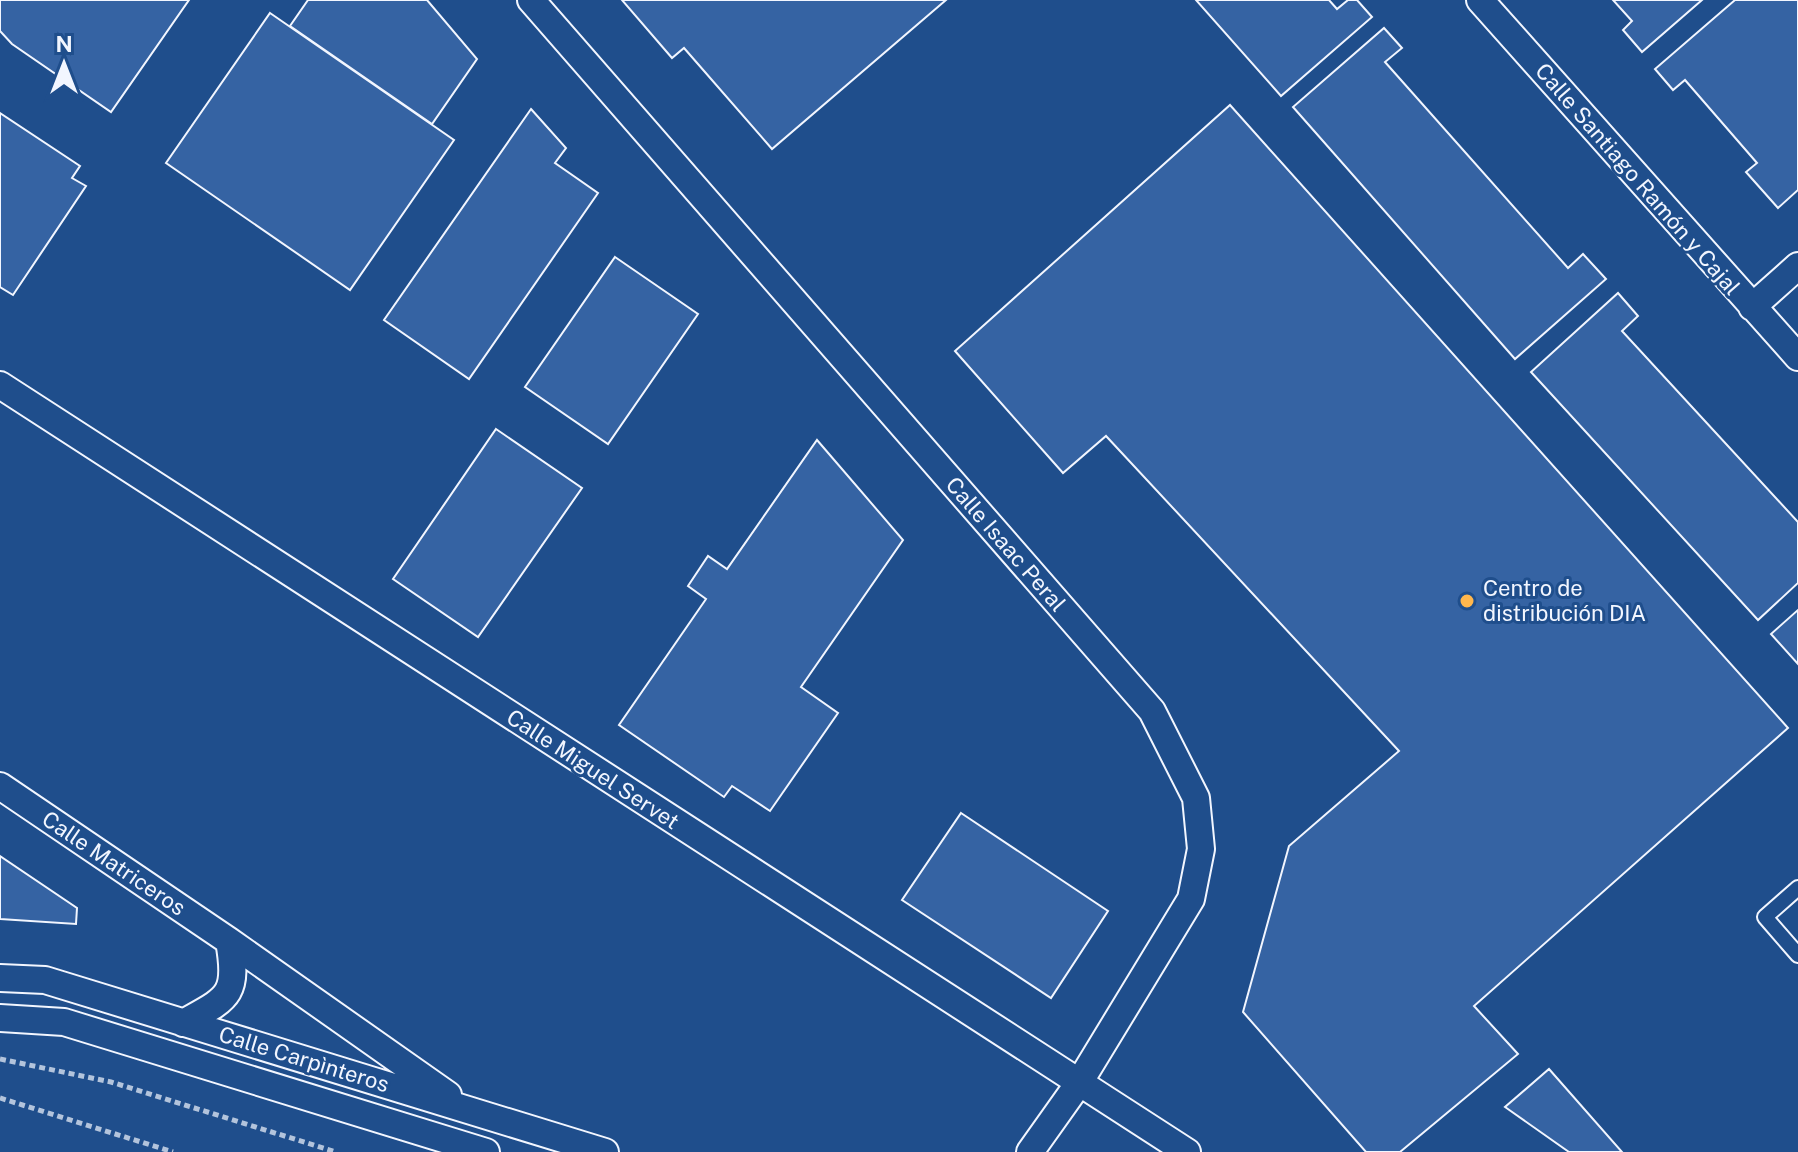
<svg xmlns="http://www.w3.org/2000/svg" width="1798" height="1152" viewBox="0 0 1798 1152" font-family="'Public Sans',sans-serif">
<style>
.building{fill:#3563a3;stroke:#f2f6ff;stroke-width:2}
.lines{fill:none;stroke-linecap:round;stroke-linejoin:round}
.service-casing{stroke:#f2f6ff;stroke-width:18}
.minor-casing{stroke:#f2f6ff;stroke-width:30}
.path{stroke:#b3c4dc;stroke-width:5;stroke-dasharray:6 4;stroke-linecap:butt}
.service{stroke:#1f4e8c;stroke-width:14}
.minor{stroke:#1f4e8c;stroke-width:26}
.poi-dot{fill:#ffb74d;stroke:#1f4e8c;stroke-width:3}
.labels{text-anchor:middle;stroke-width:6;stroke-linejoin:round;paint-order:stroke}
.street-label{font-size:22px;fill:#f2f6ff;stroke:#1f4e8c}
.poi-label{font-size:22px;fill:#f2f6ff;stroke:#1f4e8c;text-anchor:start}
</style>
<rect width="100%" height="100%" fill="#1f4e8c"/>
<path class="building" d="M 0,0 L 189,0 L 111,112 L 12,44 L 0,31 Z
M 308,0 L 427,0 L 477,59 L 432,124 L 290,26 Z
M 622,0 L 946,0 L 772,149 L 684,48 L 672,58 Z
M 1196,0 L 1329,0 L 1337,9 L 1348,0 L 1357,0 L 1372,17 L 1281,96 Z
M 1613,0 L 1702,0 L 1642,52 L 1623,30 L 1632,21 Z
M 1735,0 L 1798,0 L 1798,190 L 1778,208 L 1746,172 L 1757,163 L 1685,80 L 1673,90 L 1655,69 Z
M 270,13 L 454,140 L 350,290 L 166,163 Z
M 1384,28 L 1402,48 L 1385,62 L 1568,268 L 1583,254 L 1606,279 L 1515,359 L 1293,107 Z
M 1230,105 L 1788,728 L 1474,1006 L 1518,1054 L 1400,1152 L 1366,1152 L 1243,1012 L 1289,846 L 1399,751 L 1106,436 L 1063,473 L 955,351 Z
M 531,109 L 566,148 L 555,163 L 598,193 L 469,379 L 384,320 Z
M 0,113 L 80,166 L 72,178 L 86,186 L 13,295 L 0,287 Z
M 615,257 L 698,314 L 608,444 L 525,387 Z
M 1618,293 L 1638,316 L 1622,331 L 1798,522 L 1798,583 L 1758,620 L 1531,372 Z
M 496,429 L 582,488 L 478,637 L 393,579 Z
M 817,440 L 903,540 L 801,687 L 838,713 L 770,811 L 732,786 L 724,797 L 619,725 L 706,599 L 688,586 L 708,556 L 727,569 Z
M 1798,610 L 1798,664 L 1771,634 Z
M 961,813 L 1108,911 L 1051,998 L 902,900 Z
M 0,856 L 77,908 L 76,924 L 0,919 Z
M 1549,1069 L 1622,1152 L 1569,1152 L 1505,1107 Z"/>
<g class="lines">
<defs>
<path id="service" d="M 1798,888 L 1765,917 L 1798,955"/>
<path id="minor" d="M 531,0 L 1152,711 L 1196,798 L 1201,849 L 1191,899 L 1079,1083 L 1030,1152
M 1480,0 L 1798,357
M 1752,307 L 1798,266
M 0,385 L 1187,1152
M 0,786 L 229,941 L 448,1095
M 0,978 L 45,980 L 605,1152
M 0,1018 L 64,1022 L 486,1152
M 183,1023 C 228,998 239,996 229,941"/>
</defs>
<use href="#service" class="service-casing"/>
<use href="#minor" class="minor-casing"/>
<path class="path" d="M 0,1059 L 111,1082 L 336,1152
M 0,1098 L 173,1152"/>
<use href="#service" class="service"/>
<use href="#minor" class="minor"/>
</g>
<circle class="poi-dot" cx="1467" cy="601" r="8"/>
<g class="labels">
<g class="street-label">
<text transform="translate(1638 179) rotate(49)" y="8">Calle Santiago Ramón y Cajal</text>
<text transform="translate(1006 544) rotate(49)" y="8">Calle Isaac Peral</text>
<text transform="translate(593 769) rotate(33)" y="8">Calle Miguel Servet</text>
<text transform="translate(114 863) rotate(34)" y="8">Calle Matriceros</text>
<text transform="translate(304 1059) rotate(17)" y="8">Calle Carpìnteros</text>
</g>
<g class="poi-label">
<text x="1483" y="596">Centro de<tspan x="1483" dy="25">distribución DIA</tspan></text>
</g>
</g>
<g transform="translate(64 64)" stroke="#1f4e8c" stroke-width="6" paint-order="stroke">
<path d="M0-6L14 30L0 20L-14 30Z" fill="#f2f6ff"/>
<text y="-12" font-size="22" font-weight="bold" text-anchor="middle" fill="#f2f6ff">N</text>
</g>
</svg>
